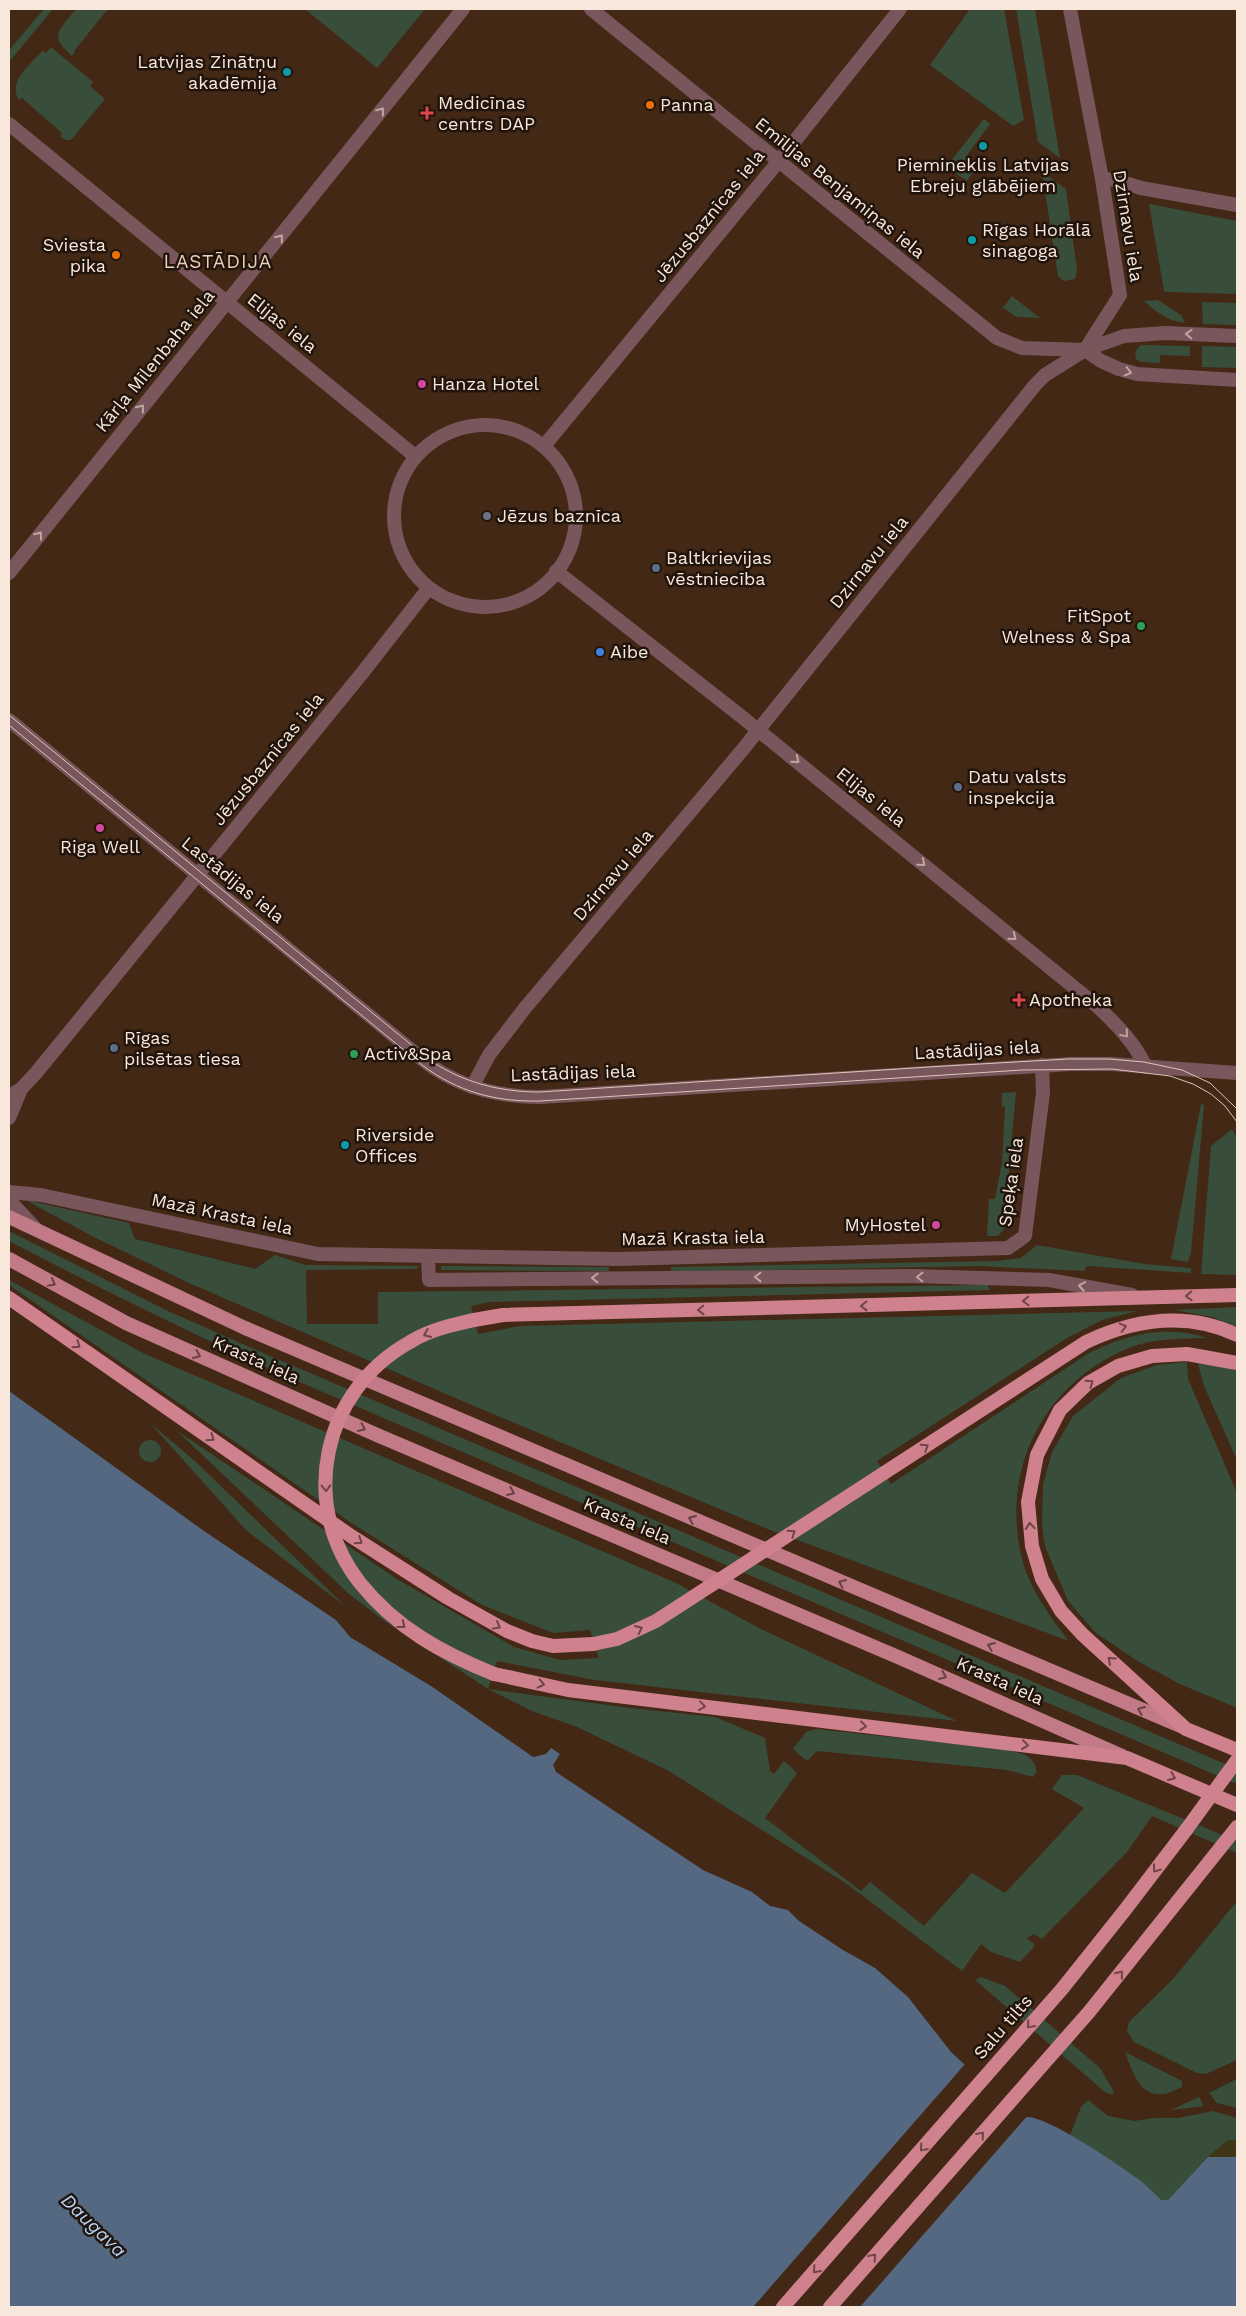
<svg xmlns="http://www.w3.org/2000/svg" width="1246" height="2316" viewBox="0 0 1246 2316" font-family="'Work Sans',sans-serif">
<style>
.green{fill:#384e3b}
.sand{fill:#3f3616}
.water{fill:#556881}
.pier{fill:#422815}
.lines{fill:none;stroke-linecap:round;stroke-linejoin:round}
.minor{stroke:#79565b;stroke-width:14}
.tertiary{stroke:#79565b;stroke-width:14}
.primary{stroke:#c17a86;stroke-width:14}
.trunk{stroke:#d0818e;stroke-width:14}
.tram{stroke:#d9c7ba;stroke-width:1}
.trunk-bridge{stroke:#d0818e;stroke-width:14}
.oneway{stroke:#bfa6a1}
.oneway2{stroke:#684243}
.oneway3{stroke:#6f4546}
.culture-dot{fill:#0f9aa8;stroke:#20140c;stroke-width:2}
.food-dot{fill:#e8710a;stroke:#20140c;stroke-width:2}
.health-dot{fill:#e0444e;stroke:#20140c;stroke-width:2}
.hotel-dot{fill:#d1479c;stroke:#20140c;stroke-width:2}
.worship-dot{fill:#6b7280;stroke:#20140c;stroke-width:2}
.service-dot{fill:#5c6f8a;stroke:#20140c;stroke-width:2}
.leisure-dot{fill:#2e9e5b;stroke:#20140c;stroke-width:2}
.shop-dot{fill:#3f7fe0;stroke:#20140c;stroke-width:2}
.labels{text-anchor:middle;stroke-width:5;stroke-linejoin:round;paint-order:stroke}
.poi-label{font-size:18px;fill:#f8e7db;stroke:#20140c;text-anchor:start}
.street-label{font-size:18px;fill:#f8e7db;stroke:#20140c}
.neighbourhood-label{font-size:19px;letter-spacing:1px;fill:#f1cfb8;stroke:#20140c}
.water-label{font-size:19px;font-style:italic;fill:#b6d2f8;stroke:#20140c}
</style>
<rect width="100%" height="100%" fill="#422815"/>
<path class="green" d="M 44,9 L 53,9 L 9,62 L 9,50 Z
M 76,9 L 108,9 L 74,51 L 75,52 L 72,56 C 48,35 59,31 76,9 Z
M 305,9 L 425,9 L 377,68 Z
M 970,9 L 1004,9 L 1024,120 L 1013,126 L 930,65 Z
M 1016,9 L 1035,9 L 1060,158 L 1038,142 Z
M 51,47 L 93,82 L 90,86 L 105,99 L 71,140 L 66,140 L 60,136 L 62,133 L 22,98 L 19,100 C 7,82 31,63 43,51 L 46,53 Z
M 984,119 L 990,124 L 967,155 L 978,165 L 967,181 L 946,167 Z
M 1042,172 L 1066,189 L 1077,270 L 1075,279 L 1064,281 L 1058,276 Z
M 1149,204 L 1237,221 L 1237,294 L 1168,292 L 1164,291 Z
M 1012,296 L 1040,318 L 1017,317 L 1003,308 Z
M 1158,300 L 1181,315 L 1185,323 C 1168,321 1157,313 1144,301 Z
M 1202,302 L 1237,303 L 1237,325 L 1203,324 Z
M 1141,345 L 1190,346 L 1190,356 L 1160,355 L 1160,363 L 1141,362 L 1136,359 C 1134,352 1136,350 1141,345 Z
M 1202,346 L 1237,347 L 1237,368 L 1202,367 Z
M 1016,1092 L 1004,1229 L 998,1236 L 987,1236 L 989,1199 L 995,1199 L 1002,1162 L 1005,1107 L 1002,1106 L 1002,1093 Z
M 1201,1104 L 1204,1105 L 1191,1252 L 1188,1262 L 1171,1259 Z
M 1232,1129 L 1237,1138 L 1237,1275 L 1201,1274 L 1211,1146 Z
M 30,1201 L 129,1223 L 135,1239 L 255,1269 L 275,1255 L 305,1265 L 418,1266 L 417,1269 L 306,1270 L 307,1324 L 378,1324 L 378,1292 L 988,1285 L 989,1290 L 490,1302 L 471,1306 L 478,1334 L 520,1326 L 1138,1311 L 1102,1320 L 1067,1338 L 877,1461 L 891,1484 L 1089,1353 C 1128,1334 1165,1324 1207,1338 C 1181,1339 1153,1338 1129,1348 C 1044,1383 1000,1470 1022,1559 C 1030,1589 1050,1617 1069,1641 L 765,1528 L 474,1406 L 189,1283 L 92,1236 L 29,1202 Z
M 9,1231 L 168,1311 L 254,1349 L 1237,1769 L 1237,1784 L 288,1377 C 193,1334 100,1289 9,1241 Z
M 1037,1245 L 1145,1264 L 1191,1268 L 1191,1273 L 1087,1266 L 1084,1271 L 978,1266 L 671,1272 L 671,1267 L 997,1261 L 1021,1258 Z
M 441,1266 L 609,1267 L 609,1271 L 441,1270 Z
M 9,1280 L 145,1354 L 676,1583 L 761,1629 L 957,1721 L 595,1680 L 497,1661 L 488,1689 L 630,1708 L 715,1717 L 765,1738 L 770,1771 L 774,1774 L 784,1761 L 797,1773 L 765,1818 L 861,1891 L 870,1882 L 924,1926 L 972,1873 L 1005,1893 L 1084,1808 L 1052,1789 L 1062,1775 L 1077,1775 L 1237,1841 L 1237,1853 L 1152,1816 L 1127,1852 L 1042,1939 L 1034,1934 L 1027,1938 L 1034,1944 L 1034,1947 L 1020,1962 L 991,1952 L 981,1944 L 962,1971 L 847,1884 L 669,1771 L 577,1727 L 532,1711 L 488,1689 L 383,1620 L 349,1594 L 176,1430 L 397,1579 L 514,1647 L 560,1660 L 599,1658 L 590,1630 L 553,1633 L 482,1605 L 353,1524 L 9,1285 Z
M 1237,1307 L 1237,1327 L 1212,1317 L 1175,1310 Z
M 1187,1362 L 1188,1379 L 1237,1493 L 1237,1708 L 1180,1684 L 1139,1662 L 1096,1633 L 1068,1601 L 1045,1546 L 1042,1526 L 1043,1485 L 1052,1452 L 1073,1416 L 1121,1378 L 1157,1365 Z
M 1198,1364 L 1218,1365 L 1237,1371 L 1237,1460 L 1204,1386 Z
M 150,1423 L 196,1462 L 346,1607 L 247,1531 Z
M139 1451a11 11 0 1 1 22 0a11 11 0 1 1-22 0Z
M 816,1729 L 1003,1749 C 1021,1754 1031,1752 1037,1771 L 1033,1777 L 1007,1770 L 817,1751 L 807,1761 L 793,1749 L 806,1732 Z
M 1237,1901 L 1237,2060 L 1206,2074 L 1197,2073 L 1134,2042 L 1127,2031 L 1129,2022 L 1174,1978 Z
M 981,1977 L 1005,1986 L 1100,2068 L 1114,2092 L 1112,2095 L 1105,2092 L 975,1980 Z
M 1125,2052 L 1182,2081 L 1182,2087 C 1176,2089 1169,2094 1164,2094 C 1139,2098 1132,2069 1125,2052 Z
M 1237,2079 L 1237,2108 L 1217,2103 L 1209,2093 Z
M 1199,2097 L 1204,2106 L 1171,2110 Z
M 1088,2100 L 1108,2116 L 1134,2121 L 1155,2118 L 1178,2118 L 1213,2111 L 1237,2118 L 1237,2141 L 1228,2140 L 1208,2157 L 1168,2200 L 1161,2200 L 1070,2135 L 1081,2107 Z"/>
<path class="sand" d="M 1228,2140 L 1237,2141 L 1237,2157 L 1208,2157 Z"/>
<path class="water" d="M 9,1391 L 204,1531 L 336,1620 L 350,1637 L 431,1686 L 533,1757 L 546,1754 L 551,1748 L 560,1754 L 553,1765 L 556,1772 L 703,1870 L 752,1892 L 770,1906 L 788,1910 L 799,1921 L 843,1950 L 875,1968 L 908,1997 L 951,2052 L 965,2065 L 1027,2117 C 1050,2117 1120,2166 1141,2181 C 1148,2187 1155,2194 1161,2200 L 1168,2200 L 1208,2157 L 1237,2157 L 1237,2307 L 9,2307 Z"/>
<path class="pier" d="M 966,2063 L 1029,2114 L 860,2307 L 753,2307 Z"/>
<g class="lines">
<path class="minor" d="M 9,124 L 415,456
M 1102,179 L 1116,180 L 1141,188 L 1237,205
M394 516a91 91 0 1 1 182 0a91 91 0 1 1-182 0Z
M 544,446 L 778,162 L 900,9
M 556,571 L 742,717 L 1097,1006 C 1117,1025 1134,1042 1146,1067
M 472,1087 L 489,1055 L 525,1008 L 744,748 L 1035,385 L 1045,375 L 1085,350
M 9,1096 L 21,1089 L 36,1073 L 363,672 L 428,589
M 9,1118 L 21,1089
M 9,1192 L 41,1195 L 318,1254 L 618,1259 L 1008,1248 L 1025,1236 L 1043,1093 L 1042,1065
M 9,1200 L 37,1230
M 428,1257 L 429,1280 L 912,1276 L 1049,1280 L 1132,1295"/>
<path class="tertiary" d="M 591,9 L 997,338 L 1022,348 L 1085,350 L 1124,336 L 1165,333 L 1237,336
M 1070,9 L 1102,179 L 1120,295 L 1085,350
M 1085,350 L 1101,361 L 1119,369 L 1137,374 L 1237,380
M 9,573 L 463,9
M 9,720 L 427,1063 C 461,1088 499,1097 540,1097 L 1071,1064 L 1111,1064 L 1237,1073"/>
<path class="primary" d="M 9,1217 L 245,1328 L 1183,1727
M 9,1259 L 126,1323 L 377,1435 L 898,1657 L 1122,1756"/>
<path class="trunk" d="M 9,1298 L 351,1536 L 448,1598 L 507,1631 L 532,1641 L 553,1646 L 593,1644
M 474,1320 L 503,1315 L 1237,1295
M 1237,1363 L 1187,1354 L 1152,1356 L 1118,1366 L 1088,1383 L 1060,1410 L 1037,1455 L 1028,1502 L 1032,1546 L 1042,1579 L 1061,1611 L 1082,1634 L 1186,1729 L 1237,1750
M 884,1473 L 1086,1342 C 1135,1319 1186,1311 1237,1335
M 494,1674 L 568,1690 L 1127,1758 L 1237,1805
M 783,2307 L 1062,1989 L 1125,1910 L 1186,1830
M 830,2307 L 1089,2012 L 1237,1827"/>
<path class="tram" d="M 9,715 L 431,1061 C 464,1083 501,1092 540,1092 L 945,1066 L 1068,1059 L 1109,1059 L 1144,1062 L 1182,1070 L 1210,1083 L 1237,1109
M 9,725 L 422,1065 C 458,1092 496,1102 540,1101 L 1022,1070 L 1112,1069 L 1170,1076 L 1193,1084 L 1211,1094 L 1225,1106 L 1237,1122"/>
<path class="trunk-bridge" d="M 474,1320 C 452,1325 429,1330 410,1342 C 322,1391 298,1504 360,1583 C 396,1628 442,1653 494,1674
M 593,1644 L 617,1639 L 656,1621 L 884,1473
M 1186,1830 L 1237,1760"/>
</g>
<defs><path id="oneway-chevron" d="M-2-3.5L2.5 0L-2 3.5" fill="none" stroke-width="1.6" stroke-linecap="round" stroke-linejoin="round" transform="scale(1.25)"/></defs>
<g class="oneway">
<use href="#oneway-chevron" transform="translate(381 111) rotate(-51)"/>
<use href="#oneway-chevron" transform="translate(280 238) rotate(-51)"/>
<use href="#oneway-chevron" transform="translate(1189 334) rotate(-178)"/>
<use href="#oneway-chevron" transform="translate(1128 372) rotate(14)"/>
<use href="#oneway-chevron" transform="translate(141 408) rotate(-51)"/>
<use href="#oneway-chevron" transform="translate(39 535) rotate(-52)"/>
<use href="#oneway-chevron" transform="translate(796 760) rotate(39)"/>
<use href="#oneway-chevron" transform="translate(922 863) rotate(39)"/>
<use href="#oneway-chevron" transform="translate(1013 937) rotate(39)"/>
<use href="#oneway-chevron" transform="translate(1125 1034) rotate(50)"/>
<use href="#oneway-chevron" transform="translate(758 1277) rotate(180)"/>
<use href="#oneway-chevron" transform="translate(920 1277) rotate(-179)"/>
<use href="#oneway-chevron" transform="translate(595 1278) rotate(180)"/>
<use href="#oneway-chevron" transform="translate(1082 1286) rotate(-170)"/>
</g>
<g class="oneway2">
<use href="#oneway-chevron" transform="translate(52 1283) rotate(29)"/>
<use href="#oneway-chevron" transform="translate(197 1355) rotate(24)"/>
<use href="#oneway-chevron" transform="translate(362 1428) rotate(24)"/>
<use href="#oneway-chevron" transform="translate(511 1492) rotate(23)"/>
<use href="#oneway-chevron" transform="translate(692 1519) rotate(-157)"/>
<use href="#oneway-chevron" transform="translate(842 1583) rotate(-157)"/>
<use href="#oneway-chevron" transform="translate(991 1646) rotate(-157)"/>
<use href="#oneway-chevron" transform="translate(943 1676) rotate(24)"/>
<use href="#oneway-chevron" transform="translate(1141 1710) rotate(-157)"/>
</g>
<g class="oneway3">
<use href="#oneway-chevron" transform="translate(1189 1296) rotate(178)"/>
<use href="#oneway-chevron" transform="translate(1026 1301) rotate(178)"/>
<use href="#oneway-chevron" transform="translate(864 1306) rotate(179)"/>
<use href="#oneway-chevron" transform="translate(701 1310) rotate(179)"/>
<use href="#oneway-chevron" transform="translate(1123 1327) rotate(-15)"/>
<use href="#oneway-chevron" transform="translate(427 1334) rotate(157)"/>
<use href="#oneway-chevron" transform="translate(77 1345) rotate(35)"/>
<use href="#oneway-chevron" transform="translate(1090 1383) rotate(-35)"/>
<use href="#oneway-chevron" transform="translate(211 1438) rotate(35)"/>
<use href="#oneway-chevron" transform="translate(925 1447) rotate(-33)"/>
<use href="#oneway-chevron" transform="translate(326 1488) rotate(88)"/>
<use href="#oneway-chevron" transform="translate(1030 1526) rotate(-95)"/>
<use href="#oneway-chevron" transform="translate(792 1533) rotate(-33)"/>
<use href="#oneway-chevron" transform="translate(359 1541) rotate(33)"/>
<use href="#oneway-chevron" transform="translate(402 1625) rotate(38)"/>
<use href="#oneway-chevron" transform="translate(497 1626) rotate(29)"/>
<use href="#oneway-chevron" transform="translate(639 1629) rotate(-25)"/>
<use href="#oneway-chevron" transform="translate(1111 1660) rotate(-138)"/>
<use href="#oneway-chevron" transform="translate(541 1684) rotate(13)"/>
<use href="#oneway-chevron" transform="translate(702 1706) rotate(7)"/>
<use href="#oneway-chevron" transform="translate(863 1726) rotate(7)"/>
<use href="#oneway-chevron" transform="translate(1025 1745) rotate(7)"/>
<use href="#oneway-chevron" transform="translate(1172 1777) rotate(23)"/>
<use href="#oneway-chevron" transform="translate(1156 1869) rotate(127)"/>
<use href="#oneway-chevron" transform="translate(1120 1974) rotate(-51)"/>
<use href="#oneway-chevron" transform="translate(1030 2025) rotate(131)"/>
<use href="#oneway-chevron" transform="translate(981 2135) rotate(-49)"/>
<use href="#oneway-chevron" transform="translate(923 2148) rotate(131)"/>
<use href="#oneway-chevron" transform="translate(873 2257) rotate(-49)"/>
<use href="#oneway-chevron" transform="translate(816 2270) rotate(131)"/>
</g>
<g class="culture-dot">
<circle cx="287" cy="72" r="5"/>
<circle cx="983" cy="146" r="5"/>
<circle cx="972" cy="240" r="5"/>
<circle cx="345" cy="1145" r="5"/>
</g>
<g class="food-dot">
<circle cx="650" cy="105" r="5"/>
<circle cx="116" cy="255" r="5"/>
</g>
<g class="health-dot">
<path d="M424.5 105.5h5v5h5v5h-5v5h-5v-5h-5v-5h5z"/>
<path d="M1016.5 992.5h5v5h5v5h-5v5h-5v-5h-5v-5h5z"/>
</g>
<g class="hotel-dot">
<circle cx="422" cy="384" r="5"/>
<circle cx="100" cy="828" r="5"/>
<circle cx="936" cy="1225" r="5"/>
</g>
<circle class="worship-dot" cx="487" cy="516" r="5"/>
<g class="service-dot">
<circle cx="656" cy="568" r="5"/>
<circle cx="958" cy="787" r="5"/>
<circle cx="114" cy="1048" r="5"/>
</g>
<g class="leisure-dot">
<circle cx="1141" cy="626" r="5"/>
<circle cx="354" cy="1054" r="5"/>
</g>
<circle class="shop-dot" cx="600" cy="652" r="5"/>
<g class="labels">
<g class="poi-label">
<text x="277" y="68" text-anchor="end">Latvijas Zinātņu<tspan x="277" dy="21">akadēmija</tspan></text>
<text x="438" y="109">Medicīnas<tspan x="438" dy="21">centrs DAP</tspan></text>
<text x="660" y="111">Panna</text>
<text x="983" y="171" text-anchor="middle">Piemineklis Latvijas<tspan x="983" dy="21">Ebreju glābējiem</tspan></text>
<text x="982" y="236">Rīgas Horālā<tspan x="982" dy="21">sinagoga</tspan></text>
<text x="106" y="251" text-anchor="end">Sviesta<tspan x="106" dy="21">pika</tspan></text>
<text x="432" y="390">Hanza Hotel</text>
<text x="497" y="522">Jēzus baznīca</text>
<text x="666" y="564">Baltkrievijas<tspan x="666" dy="21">vēstniecība</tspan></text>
<text x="1131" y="622" text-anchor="end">FitSpot<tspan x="1131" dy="21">Welness &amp; Spa</tspan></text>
<text x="610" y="658">Aibe</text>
<text x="968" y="783">Datu valsts<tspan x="968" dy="21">inspekcija</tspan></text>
<text x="100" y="853" text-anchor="middle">Riga Well</text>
<text x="1029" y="1006">Apotheka</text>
<text x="124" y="1044">Rīgas<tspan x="124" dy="21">pilsētas tiesa</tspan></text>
<text x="364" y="1060">Activ&amp;Spa</text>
<text x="355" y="1141">Riverside<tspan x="355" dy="21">Offices</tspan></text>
<text x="926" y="1231" text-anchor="end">MyHostel</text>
</g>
<g class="street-label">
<text transform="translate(840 188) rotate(39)" y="6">Emīlijas Benjamiņas iela</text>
<text transform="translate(709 216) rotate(-51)" y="6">Jēzusbaznīcas iela</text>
<text transform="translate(1128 226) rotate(81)" y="6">Dzirnavu iela</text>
<text transform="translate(282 323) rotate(39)" y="6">Elijas iela</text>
<text transform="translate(155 361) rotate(-51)" y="6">Kārļa Mīlenbaha iela</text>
<text transform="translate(869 562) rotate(-51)" y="6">Dzirnavu iela</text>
<text transform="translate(268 759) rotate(-51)" y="6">Jēzusbaznīcas iela</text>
<text transform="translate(871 797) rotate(39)" y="6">Elijas iela</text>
<text transform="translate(613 875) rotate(-50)" y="6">Dzirnavu iela</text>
<text transform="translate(233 880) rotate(39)" y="6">Lastādijas iela</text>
<text transform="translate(977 1050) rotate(-3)" y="6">Lastādijas iela</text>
<text transform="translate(573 1073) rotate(-2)" y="6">Lastādijas iela</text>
<text transform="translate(1011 1182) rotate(-82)" y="6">Speķa iela</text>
<text transform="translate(222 1214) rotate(12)" y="6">Mazā Krasta iela</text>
<text transform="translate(693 1238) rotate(-1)" y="6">Mazā Krasta iela</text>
<text transform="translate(256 1360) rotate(24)" y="6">Krasta iela</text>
<text transform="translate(627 1521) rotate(23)" y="6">Krasta iela</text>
<text transform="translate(1000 1681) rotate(24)" y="6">Krasta iela</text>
<text transform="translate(1003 2027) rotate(-49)" y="6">Salu tilts</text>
</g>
<g class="neighbourhood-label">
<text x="218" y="268">LASTĀDIJA</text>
</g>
<g class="water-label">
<text transform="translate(94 2225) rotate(44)" y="7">Daugava</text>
</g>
</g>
<rect width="1246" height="2316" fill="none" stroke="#f8e7db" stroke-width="20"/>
</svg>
